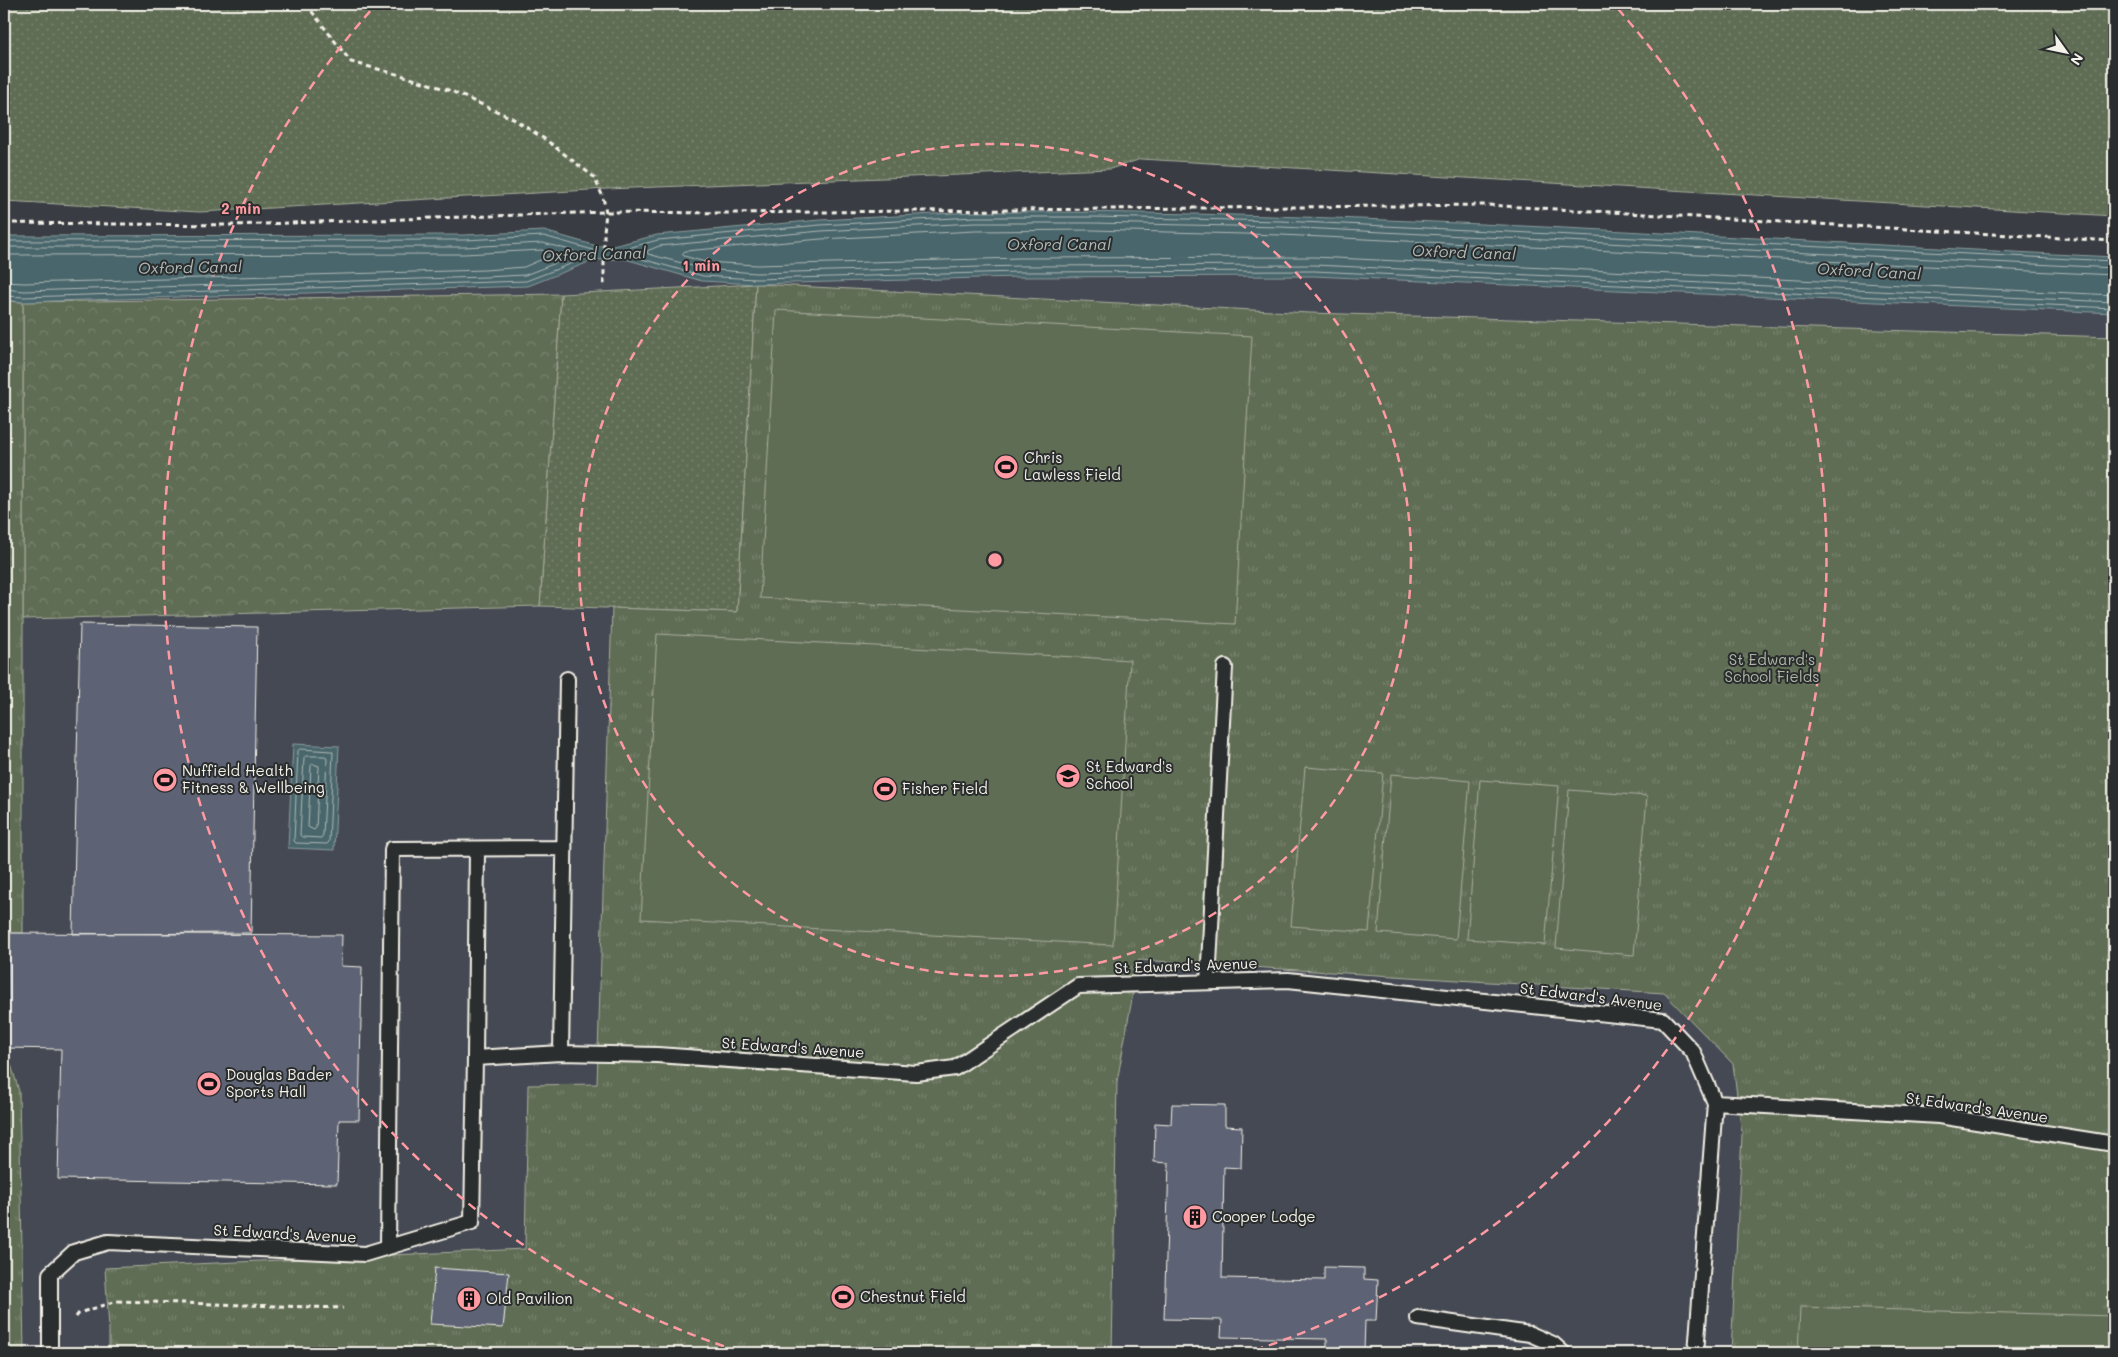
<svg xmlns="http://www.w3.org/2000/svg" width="2118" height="1357" viewBox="0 0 2118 1357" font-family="Mali,sans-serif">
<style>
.built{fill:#444852}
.grass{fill:url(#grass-dots);stroke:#aaaf9e}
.forest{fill:url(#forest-crowns);stroke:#aaaf9e}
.park{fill:url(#park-tufts);stroke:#aaaf9e}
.garden{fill:#606d55;stroke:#aaaf9e}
.water{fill:#49666c;stroke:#8d9e9e}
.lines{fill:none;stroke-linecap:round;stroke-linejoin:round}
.shore{stroke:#b0b9b6;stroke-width:1}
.building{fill:#5d6374;stroke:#f4f1e8}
.lane-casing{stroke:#f4f1e8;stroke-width:18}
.path{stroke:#f4f1e8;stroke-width:3;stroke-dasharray:5 4;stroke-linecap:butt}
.lane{stroke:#2a2d2e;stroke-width:14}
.ring{fill:none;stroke:#ff9aa2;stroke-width:2.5;stroke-dasharray:9 6}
.labels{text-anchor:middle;stroke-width:4;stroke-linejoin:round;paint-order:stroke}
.poi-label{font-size:15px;fill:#f4f1e8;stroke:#2a2d2e;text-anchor:start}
.park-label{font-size:15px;fill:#b1b6a6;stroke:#2a2d2e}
.street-label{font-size:15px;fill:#f4f1e8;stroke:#2a2d2e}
.water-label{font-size:16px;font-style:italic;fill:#b0b9b6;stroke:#2a2d2e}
.centre{fill:#ff9aa2;stroke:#2a2d2e;stroke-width:2.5}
.ring-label{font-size:15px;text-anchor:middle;font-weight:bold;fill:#ff9aa2;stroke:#2a2d2e;stroke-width:4;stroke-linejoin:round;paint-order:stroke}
</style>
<defs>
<pattern id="grass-dots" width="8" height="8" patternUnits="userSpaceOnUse" patternTransform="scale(1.25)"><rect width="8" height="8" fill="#606d55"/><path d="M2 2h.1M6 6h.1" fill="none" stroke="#77826d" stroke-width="1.8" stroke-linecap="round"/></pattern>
<pattern id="forest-crowns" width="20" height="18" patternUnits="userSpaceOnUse" patternTransform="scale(1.25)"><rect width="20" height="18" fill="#606d55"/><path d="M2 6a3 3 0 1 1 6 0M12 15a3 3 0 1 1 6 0" fill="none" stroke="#77826d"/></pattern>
<pattern id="park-tufts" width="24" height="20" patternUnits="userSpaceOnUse" patternTransform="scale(1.25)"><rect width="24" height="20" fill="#606d55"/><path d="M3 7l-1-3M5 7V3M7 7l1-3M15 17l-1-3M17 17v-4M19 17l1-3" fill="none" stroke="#77826d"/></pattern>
</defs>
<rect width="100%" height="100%" fill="#393d43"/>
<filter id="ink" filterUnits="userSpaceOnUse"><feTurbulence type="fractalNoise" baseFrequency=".02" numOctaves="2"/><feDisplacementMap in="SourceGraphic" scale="10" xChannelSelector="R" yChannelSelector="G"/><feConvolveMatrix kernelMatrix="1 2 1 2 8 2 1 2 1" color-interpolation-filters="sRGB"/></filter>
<g filter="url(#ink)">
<path class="built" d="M 625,259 L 702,281 L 756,284 L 1019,277 L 1313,276 L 2114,313 L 2114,1353 L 24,1353 L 19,1092 L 6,1048 L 8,933 L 23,933 L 23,302 L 528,286 L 594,260 Z"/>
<path class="grass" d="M 4,4 L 2114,4 L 2114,216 L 1141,159 L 1110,169 L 607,189 L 200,212 L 4,201 Z
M 756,284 L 737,612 L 540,606 L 561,294 Z"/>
<path class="forest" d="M 561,294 L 540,606 L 23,619 L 23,302 Z"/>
<path class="park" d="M 756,284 L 1310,313 L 2114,337 L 2114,1353 L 1731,1353 L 1742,1135 L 1733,1064 L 1664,993 L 1139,960 L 1117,1082 L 1112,1353 L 109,1353 L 109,1328 L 105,1268 L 525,1249 L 528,1085 L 597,1084 L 612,608 L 737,612 Z
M 4,301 L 23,302 L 23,933 L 8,933 L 6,1048 L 19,1091 L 24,1353 L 4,1353 Z"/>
<path class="garden" d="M 776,310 L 1252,336 L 1235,624 L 760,598 Z
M 657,634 L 1130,660 L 1113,945 L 641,919 Z
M 1305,767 L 1383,773 L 1369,932 L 1291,926 Z
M 1391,774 L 1470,781 L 1456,939 L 1378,933 Z
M 1480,780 L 1559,786 L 1545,945 L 1467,939 Z
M 1569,790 L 1647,796 L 1634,955 L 1556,948 Z
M 1800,1307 L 2114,1316 L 2114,1353 L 1798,1353 Z"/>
<path class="water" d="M 974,212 C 1355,210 1734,239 2114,257 L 2114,313 L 1313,276 L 1019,277 L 756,284 L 702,281 L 625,259 L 594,260 L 528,286 L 23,302 L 4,300 L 4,236 L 464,235 L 544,231 L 597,246 L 613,246 L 657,235 L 820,220 Z
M 293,744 L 339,746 L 334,850 L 288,848 Z"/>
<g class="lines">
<path class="shore" d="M 4,241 L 464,240 L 544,236 L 593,250 L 595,252 L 594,255 L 526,281 L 24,297 L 4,296
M 4,247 L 464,247 L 543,243 L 574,251 L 575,253 L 574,256 L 525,275 L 485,277 L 24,291 L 4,289
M 4,255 L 464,254 L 542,250 L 552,255 L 524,267 L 485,270 L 24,283 L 4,282
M 2114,261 L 1281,221 L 1092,217 L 974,217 L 820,225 L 658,240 L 624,249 L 622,251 L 624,254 L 703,276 L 756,279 L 1019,272 L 1314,271 L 2114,308
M 2114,268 L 1281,227 L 1092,223 L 974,223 L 821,231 L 659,246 L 647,251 L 648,254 L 704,269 L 756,273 L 1019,266 L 1314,265 L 2114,302
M 2114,275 L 1281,235 L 1092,230 L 975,231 L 821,239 L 685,251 L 682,254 L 684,256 L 705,262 L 757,265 L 1019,258 L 1314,257 L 2114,295
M 300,749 L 331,751 L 333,752 L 329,842 L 327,844 L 296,843 L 294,841 L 298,751 Z
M 306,756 L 325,756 L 327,759 L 323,835 L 321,838 L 302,837 L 300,835 L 304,758 Z
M 313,764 L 319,766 L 316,828 L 314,830 L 308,827 L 311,766 Z"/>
</g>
<path class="building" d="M 80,624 L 257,627 L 251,933 L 73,934 Z
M 8,933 L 342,935 L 341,966 L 362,967 L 359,1120 L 339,1120 L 337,1184 L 58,1179 L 61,1049 L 6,1048 Z
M 1172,1104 L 1225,1105 L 1225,1126 L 1242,1127 L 1241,1168 L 1224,1167 L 1222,1278 L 1324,1280 L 1324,1267 L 1364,1268 L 1364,1279 L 1378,1280 L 1376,1321 L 1365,1321 L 1364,1351 L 1327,1350 L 1327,1339 L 1221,1337 L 1222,1320 L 1164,1319 L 1169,1163 L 1154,1162 L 1155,1123 L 1171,1124 Z
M 435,1268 L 509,1273 L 503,1328 L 430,1324 Z"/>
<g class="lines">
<defs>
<path id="lane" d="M 1208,982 L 1225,667
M 561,1053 L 567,679
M 475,1058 L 477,849
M 1715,1103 L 1939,1116 L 2114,1144
M 388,1247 L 392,849 L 564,848
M 1418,1318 L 1530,1334 L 1553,1344 L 1563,1353
M 50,1353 L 50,1274 L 74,1252 L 108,1242 L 365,1254 L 472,1222 L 475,1058 L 561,1053 L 657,1055 L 916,1073 L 955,1068 L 1078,986 L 1288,980 L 1663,1020 L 1693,1052 L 1715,1103 L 1696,1353"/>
</defs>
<use href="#lane" class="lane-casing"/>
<path class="path" d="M 306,4 L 351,62 L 404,76 L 451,91 L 512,118 L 546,140 L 594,177 L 603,197 L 606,212 L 604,232 L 604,285
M 4,223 L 233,225 L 606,212 L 726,213 L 1487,205 L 2114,241
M 76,1317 L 79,1313 L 117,1301 L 343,1308"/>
<use href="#lane" class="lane"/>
</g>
</g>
<g class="ring">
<circle cx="995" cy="560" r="416"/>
<path d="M738 1351A832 832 0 0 1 372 9M1618 9A832 832 0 0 1 1252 1351"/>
</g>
<defs>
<symbol id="stadium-disc" viewBox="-11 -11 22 22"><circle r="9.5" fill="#ff9aa2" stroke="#2a2d2e"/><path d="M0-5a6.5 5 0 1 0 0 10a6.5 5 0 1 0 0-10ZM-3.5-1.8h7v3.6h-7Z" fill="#111"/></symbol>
<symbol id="school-disc" viewBox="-11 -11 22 22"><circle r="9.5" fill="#ff9aa2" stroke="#2a2d2e"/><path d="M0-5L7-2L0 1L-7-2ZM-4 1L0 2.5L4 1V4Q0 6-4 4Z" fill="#111"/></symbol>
<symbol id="building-disc" viewBox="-11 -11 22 22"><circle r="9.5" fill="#ff9aa2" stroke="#2a2d2e"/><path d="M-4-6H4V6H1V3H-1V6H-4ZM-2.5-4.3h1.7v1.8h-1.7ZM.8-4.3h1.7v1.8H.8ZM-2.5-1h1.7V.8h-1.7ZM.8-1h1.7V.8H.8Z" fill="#111"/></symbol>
</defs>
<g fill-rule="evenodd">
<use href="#stadium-disc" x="992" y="453" width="28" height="28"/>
<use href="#school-disc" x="1054" y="762" width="28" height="28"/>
<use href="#stadium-disc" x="151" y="766" width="28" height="28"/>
<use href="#stadium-disc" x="871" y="775" width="28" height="28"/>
<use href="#stadium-disc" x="195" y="1070" width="28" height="28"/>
<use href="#building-disc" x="1181" y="1203" width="28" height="28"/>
<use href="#stadium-disc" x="829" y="1283" width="28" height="28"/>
<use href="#building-disc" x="455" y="1285" width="28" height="28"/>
</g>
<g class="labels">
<g class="poi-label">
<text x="1024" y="463">Chris<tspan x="1024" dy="17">Lawless Field</tspan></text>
<text x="1086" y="772">St Edward's<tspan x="1086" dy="17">School</tspan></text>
<text x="182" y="776">Nuffield Health<tspan x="182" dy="17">Fitness &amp; Wellbeing</tspan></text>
<text x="902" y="794">Fisher Field</text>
<text x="226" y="1080">Douglas Bader<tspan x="226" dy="17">Sports Hall</tspan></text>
<text x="1212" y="1222">Cooper Lodge</text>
<text x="860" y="1302">Chestnut Field</text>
<text x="486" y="1304">Old Pavilion</text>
</g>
<g class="park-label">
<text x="1772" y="665">St Edward's<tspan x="1772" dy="17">School Fields</tspan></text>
</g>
<g class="street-label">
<text transform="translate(1186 966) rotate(-2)" y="5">St Edward's Avenue</text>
<text transform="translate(1591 997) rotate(7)" y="5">St Edward's Avenue</text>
<text transform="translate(793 1048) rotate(4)" y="5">St Edward's Avenue</text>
<text transform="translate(1977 1108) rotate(8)" y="5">St Edward's Avenue</text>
<text transform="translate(285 1234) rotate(3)" y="5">St Edward's Avenue</text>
</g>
<g class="water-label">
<text x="1059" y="250">Oxford Canal</text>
<text transform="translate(1464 252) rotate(2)" y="6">Oxford Canal</text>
<text transform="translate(594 254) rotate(-2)" y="6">Oxford Canal</text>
<text transform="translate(190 267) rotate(-1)" y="6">Oxford Canal</text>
<text transform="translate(1869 271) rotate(3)" y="6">Oxford Canal</text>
</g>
</g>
<circle cx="995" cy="560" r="8" class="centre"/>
<g class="ring-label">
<text x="241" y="214">2 min</text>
<text x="701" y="271">1 min</text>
</g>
<rect width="2118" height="1357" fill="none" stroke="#2a2d2e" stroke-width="20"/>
<rect x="10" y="10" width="2098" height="1337" fill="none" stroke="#f4f1e8" stroke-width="2" filter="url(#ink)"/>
<g transform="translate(2066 52) rotate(123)" stroke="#2a2d2e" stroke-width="4" paint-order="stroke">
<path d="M0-4L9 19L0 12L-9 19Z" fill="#f4f1e8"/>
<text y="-8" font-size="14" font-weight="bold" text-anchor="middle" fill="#f4f1e8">N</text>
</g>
</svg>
